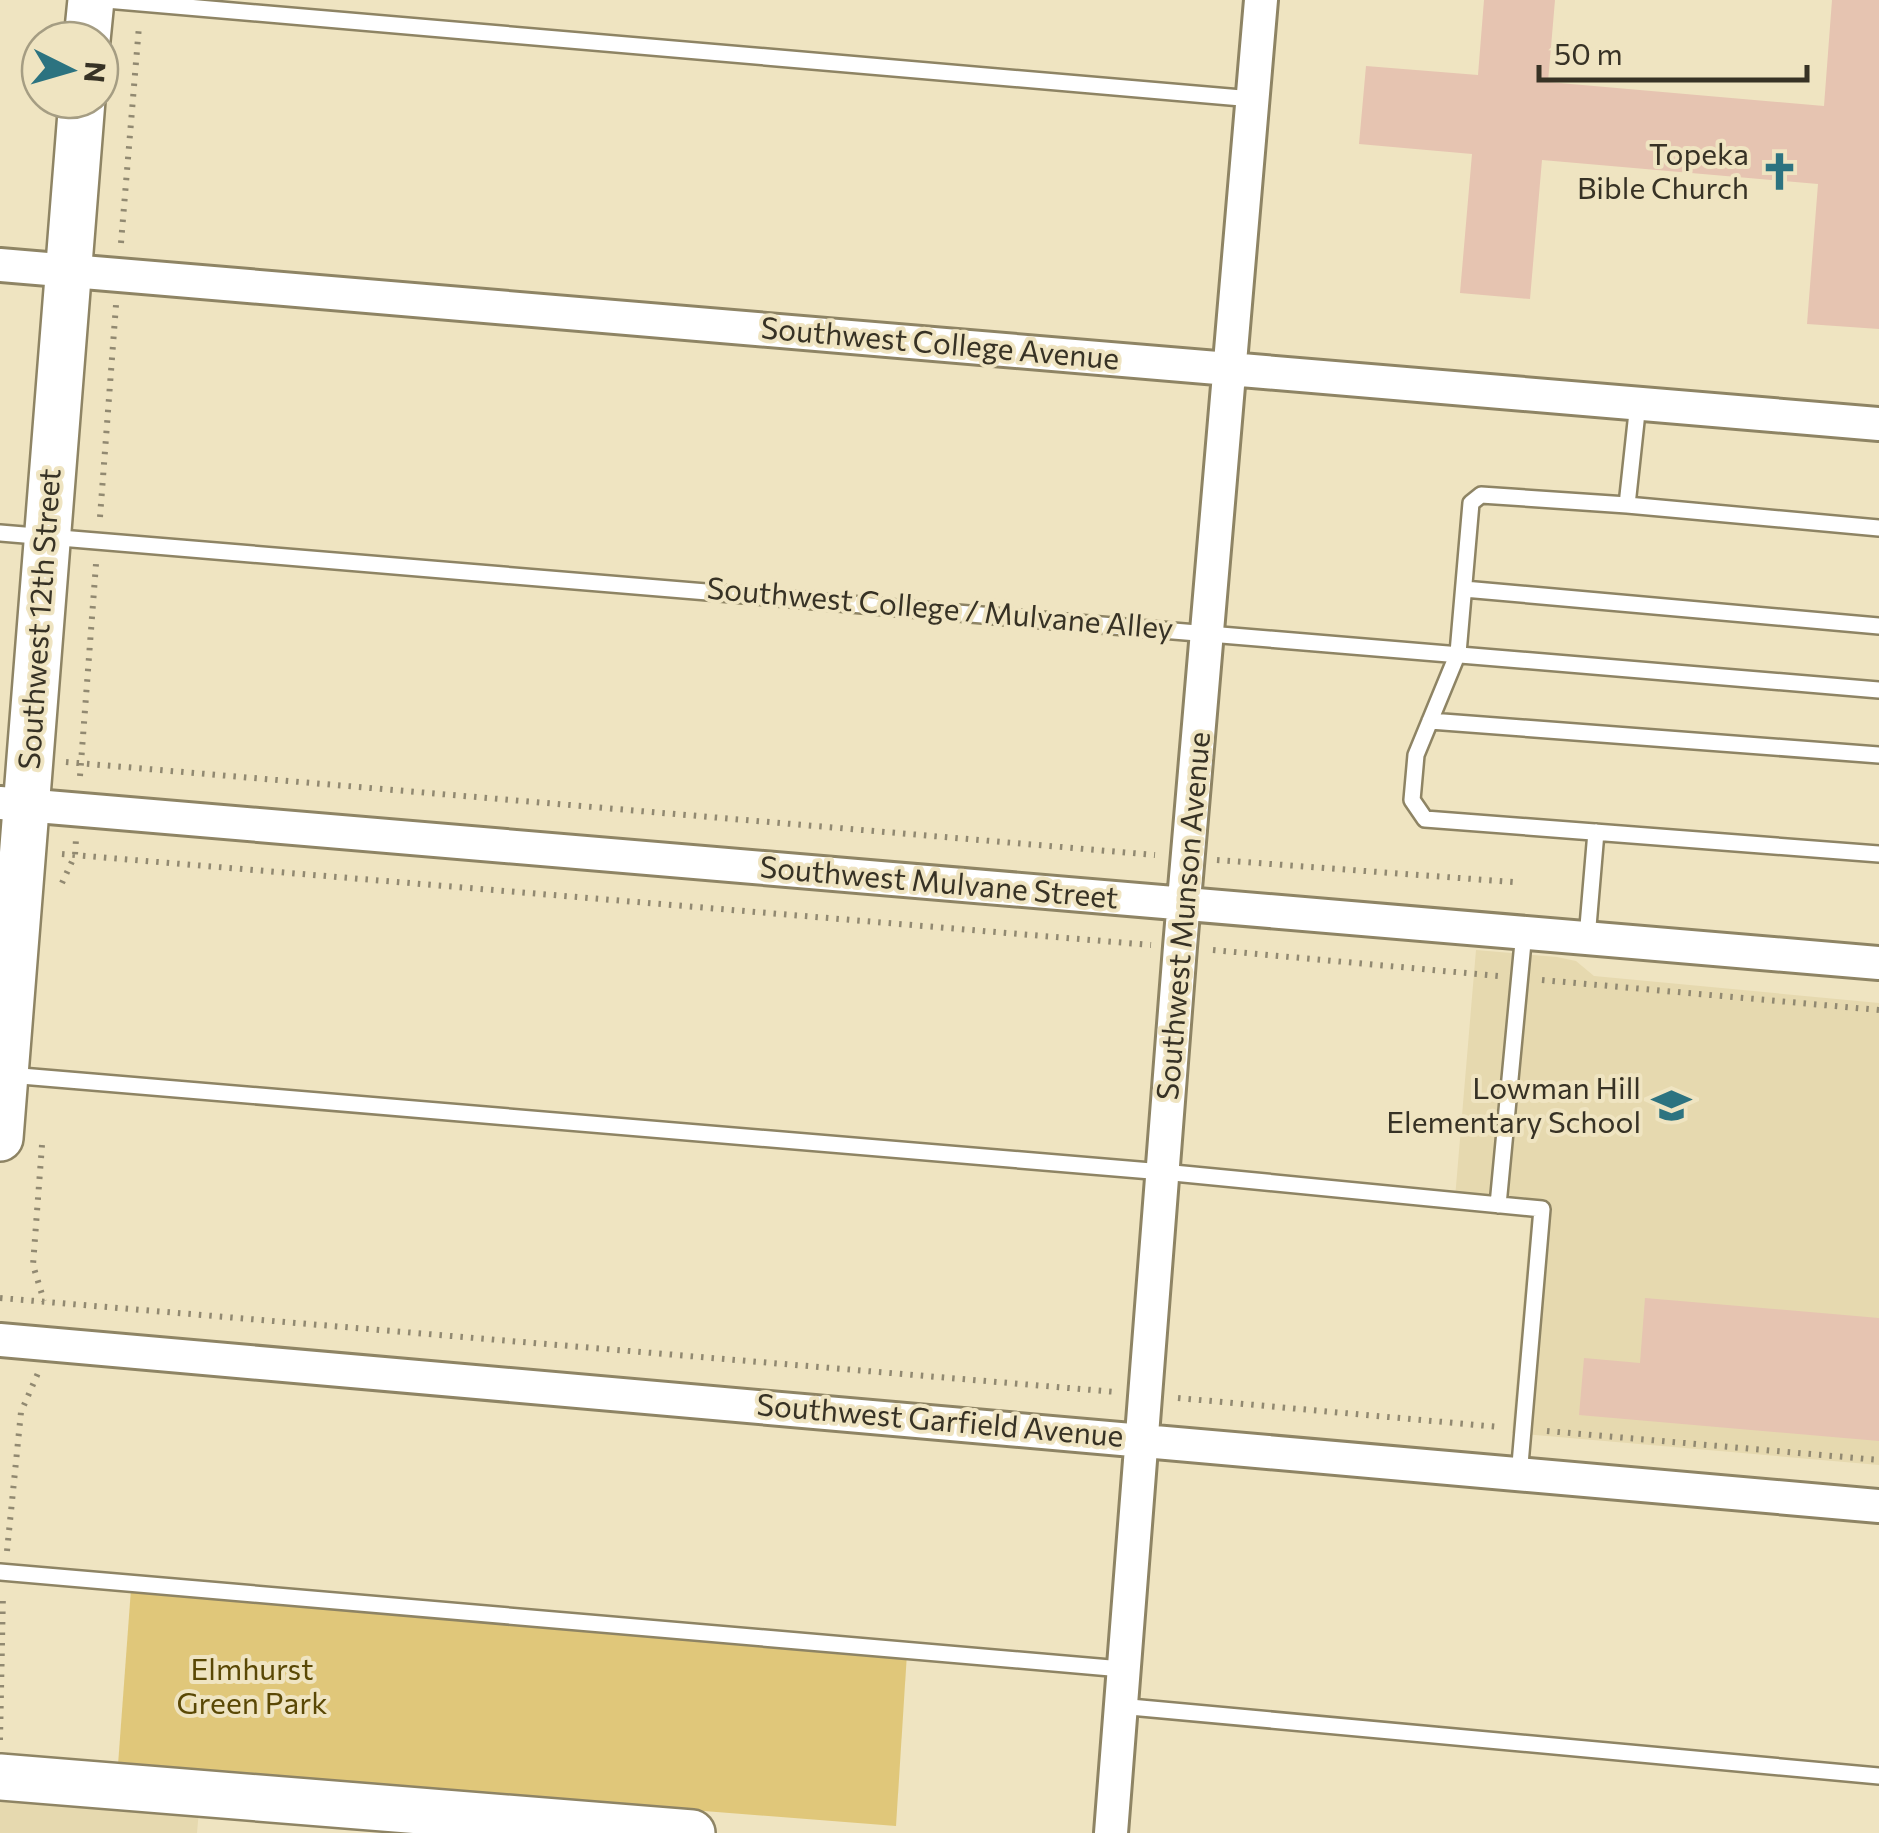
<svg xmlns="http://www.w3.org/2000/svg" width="1879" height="1833" viewBox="0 0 1879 1833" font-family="Commissioner,sans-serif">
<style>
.built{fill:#e6d9af}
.green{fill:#e0c77a}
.building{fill:#e6c4b1}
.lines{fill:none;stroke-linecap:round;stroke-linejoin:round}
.lane-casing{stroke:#8e8464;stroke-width:20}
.street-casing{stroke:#8e8464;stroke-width:38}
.secondary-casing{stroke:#8e8464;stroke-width:50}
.path{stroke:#918971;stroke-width:6;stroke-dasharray:2.5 8;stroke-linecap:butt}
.lane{stroke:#fff;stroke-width:15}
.street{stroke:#fff;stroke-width:32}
.secondary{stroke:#fff;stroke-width:45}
.labels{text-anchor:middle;stroke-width:8;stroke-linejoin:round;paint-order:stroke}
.poi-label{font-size:30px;fill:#373225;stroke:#efe4c1;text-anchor:end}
.street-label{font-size:30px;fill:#373225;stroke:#efe4c1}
.park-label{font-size:30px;fill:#5a4805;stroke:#efe4c1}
</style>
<rect width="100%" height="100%" fill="#efe4c1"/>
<path class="built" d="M 1476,950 L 1557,957 L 1576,961 L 1594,976 L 1879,1003 L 1879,1465 L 1512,1433 L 1531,1214 L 1454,1210 Z
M 0,1797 L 199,1810 L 197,1833 L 0,1833 Z"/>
<path class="green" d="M 131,1589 L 907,1653 L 896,1826 L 118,1765 Z"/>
<path class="building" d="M 1484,0 L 1555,0 L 1548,82 L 1824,106 L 1832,0 L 1879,0 L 1879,329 L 1807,324 L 1818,184 L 1542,160 L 1530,299 L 1460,293 L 1472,154 L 1359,144 L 1366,66 L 1478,75 Z
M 1645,1298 L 1879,1318 L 1879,1441 L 1579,1415 L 1584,1358 L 1640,1363 Z"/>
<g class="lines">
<defs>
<path id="lane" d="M 106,0 L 1253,99
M 1638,403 L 1627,505 L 1481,495 L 1471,503 L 1458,653 L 1416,755 L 1412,800 L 1425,819 L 1879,854
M 1627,505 L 1879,528
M 0,533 L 1879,690
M 1464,589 L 1879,626
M 1430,721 L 1879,755
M 1587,938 L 1596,832
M 9,1075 L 1163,1172 L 1542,1209 L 1519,1476
M 1498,1205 L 1524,932
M 0,1572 L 1122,1669
M 1119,1706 L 1879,1776"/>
<path id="street" d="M 0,265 L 1879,424
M 0,803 L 1879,963
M 0,1340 L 1879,1506
M 1111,1833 L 1180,947 L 1261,0"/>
<path id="secondary" d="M 87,40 L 91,0
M 0,1138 L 82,100
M 0,1777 L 692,1833"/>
</defs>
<use href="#lane" class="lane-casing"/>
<use href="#street" class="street-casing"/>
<use href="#secondary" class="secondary-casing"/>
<path class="path" d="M 121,243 L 139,26
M 100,517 L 116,305
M 66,762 L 1155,855
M 80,776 L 96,564
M 62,854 L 1151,945
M 1217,860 L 1513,882
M 62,883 L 75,855 L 76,839
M 1213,950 L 1499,976
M 1542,980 L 1879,1010
M 42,1145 L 33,1265 L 44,1301
M 0,1298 L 1116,1392
M 1178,1398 L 1499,1427
M 1547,1431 L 1879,1460
M 7,1551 L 21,1412 L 38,1373
M 0,1740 L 3,1593"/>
<use href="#lane" class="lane"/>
<use href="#street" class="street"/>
<use href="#secondary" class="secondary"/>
</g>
<defs>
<symbol id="church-bare" viewBox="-9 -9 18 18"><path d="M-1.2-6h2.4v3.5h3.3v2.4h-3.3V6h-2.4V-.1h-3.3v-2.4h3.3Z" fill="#2c7380" stroke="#efe4c1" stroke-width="2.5" paint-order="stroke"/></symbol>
<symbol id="school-bare" viewBox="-9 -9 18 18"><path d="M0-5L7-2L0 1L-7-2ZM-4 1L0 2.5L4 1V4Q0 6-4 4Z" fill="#2c7380" stroke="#efe4c1" stroke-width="2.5" paint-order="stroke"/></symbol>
</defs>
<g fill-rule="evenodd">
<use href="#church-bare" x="1752" y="144" width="55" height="55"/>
<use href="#school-bare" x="1644" y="1078" width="55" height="55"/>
</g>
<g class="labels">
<g class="poi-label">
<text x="1749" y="165">Topeka<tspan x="1749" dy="34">Bible Church</tspan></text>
<text x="1641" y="1099">Lowman Hill<tspan x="1641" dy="34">Elementary School</tspan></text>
</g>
<g class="street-label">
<text transform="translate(940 344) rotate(5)" y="10">Southwest College Avenue</text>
<text transform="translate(940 609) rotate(5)" y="10">Southwest College / Mulvane Alley</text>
<text transform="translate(40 619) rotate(-86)" y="10">Southwest 12th Street</text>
<text transform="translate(939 883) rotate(5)" y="10">Southwest Mulvane Street</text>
<text transform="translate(1184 916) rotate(-85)" y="10">Southwest Munson Avenue</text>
<text transform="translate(940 1421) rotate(5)" y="10">Southwest Garfield Avenue</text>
</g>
<g class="park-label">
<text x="252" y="1680">Elmhurst<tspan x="252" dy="34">Green Park</tspan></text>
</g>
</g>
<g transform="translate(70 70) rotate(95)"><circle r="48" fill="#efe4c1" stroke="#a59d83" stroke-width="2.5"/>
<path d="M0-8L18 38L0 25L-18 38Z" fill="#2c7380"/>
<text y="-15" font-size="28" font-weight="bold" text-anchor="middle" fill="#373225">N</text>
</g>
<path d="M1539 65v15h268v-15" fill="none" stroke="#373225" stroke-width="5"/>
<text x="1554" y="65" font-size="30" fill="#373225" stroke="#efe4c1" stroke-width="8" paint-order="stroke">50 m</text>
</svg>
